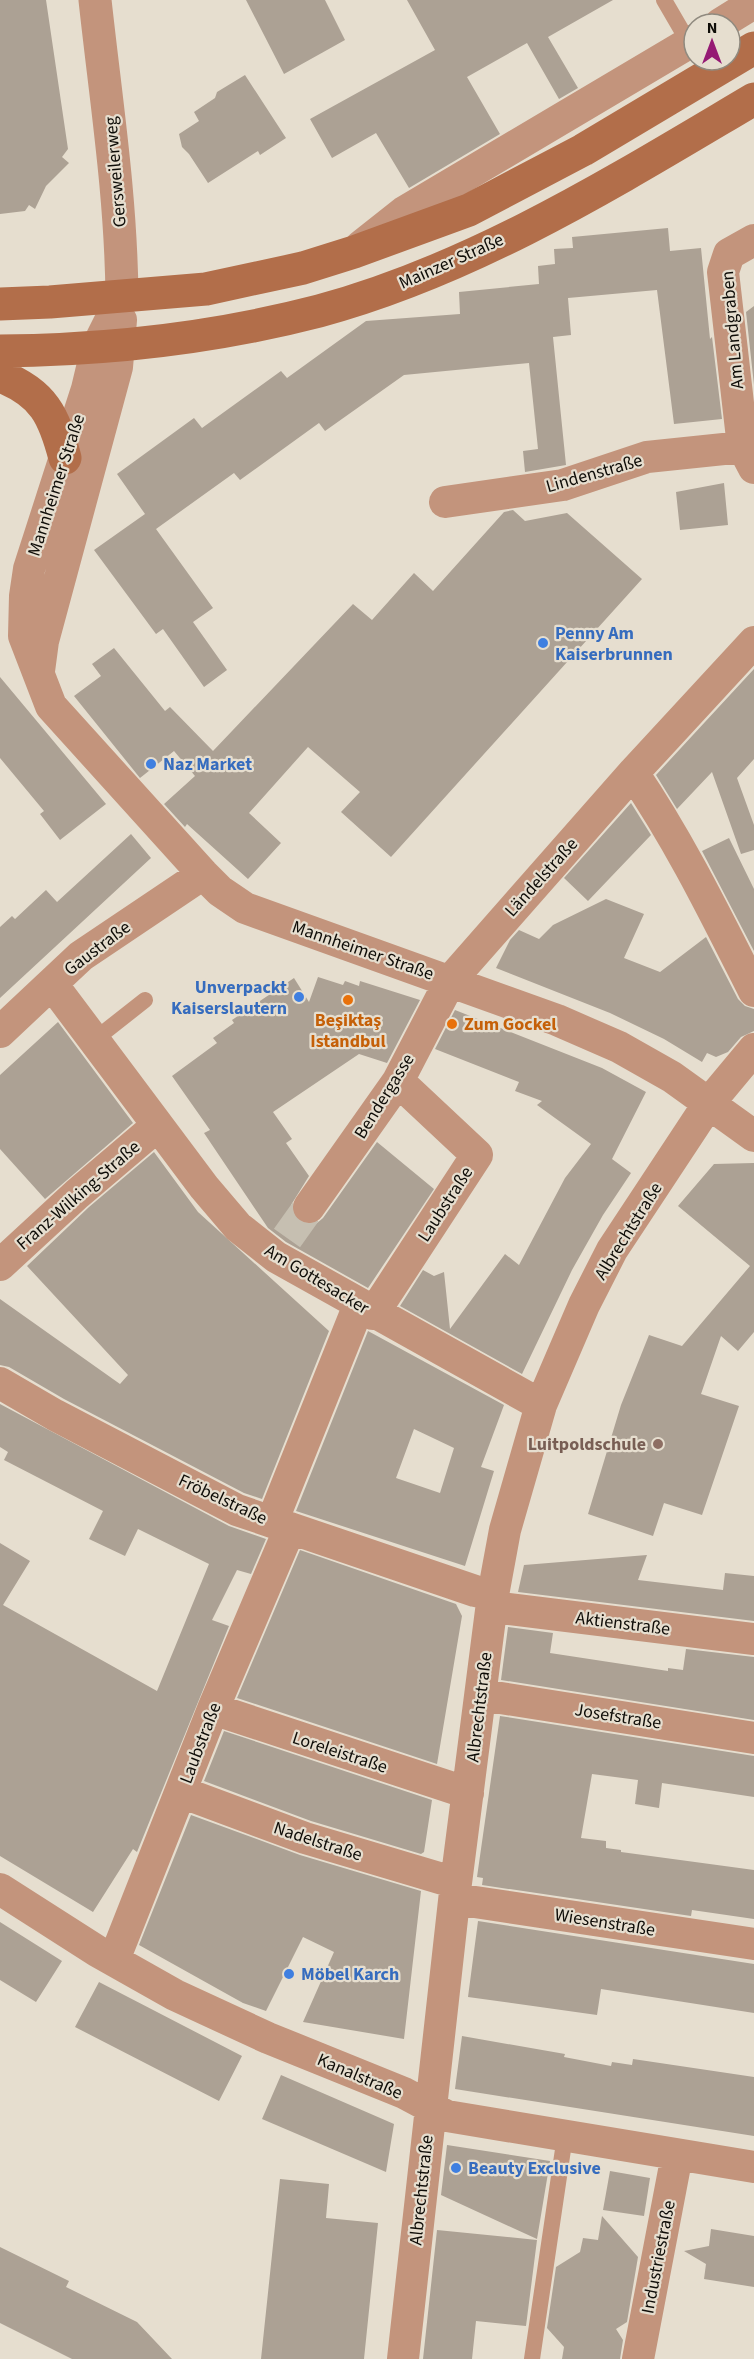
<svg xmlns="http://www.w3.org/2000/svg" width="754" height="2359" viewBox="0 0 754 2359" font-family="'Source Sans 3',sans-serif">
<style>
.building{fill:#aca194;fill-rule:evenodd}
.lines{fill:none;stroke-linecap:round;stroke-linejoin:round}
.minor-tunnel{stroke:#c6bfb1;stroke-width:32;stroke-dasharray:32 16;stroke-linecap:butt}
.service{stroke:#c3947c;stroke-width:16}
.minor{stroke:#c3947c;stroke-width:32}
.tertiary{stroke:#c3947c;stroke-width:33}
.secondary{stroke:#b26e4a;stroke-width:33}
.shop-dot{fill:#3f7fe0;stroke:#e6decf;stroke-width:2}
.food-dot{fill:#e8710a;stroke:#e6decf;stroke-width:2}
.education-dot{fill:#8d6e63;stroke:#e6decf;stroke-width:2}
.labels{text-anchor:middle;stroke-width:4.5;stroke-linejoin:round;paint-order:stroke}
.street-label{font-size:18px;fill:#0f0d08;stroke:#e6decf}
.shop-label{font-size:18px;font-weight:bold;fill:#366cbe;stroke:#e6decf;text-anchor:start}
.food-label{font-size:18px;font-weight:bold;fill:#c56008;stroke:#e6decf}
.education-label{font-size:18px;font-weight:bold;fill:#785e54;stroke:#e6decf;text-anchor:end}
</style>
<rect width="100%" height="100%" fill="#e6decf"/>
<path class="building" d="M 0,0 L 46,0 L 68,149 L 62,157 L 69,163 L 46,186 L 35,209 L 29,205 L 25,211 L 0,214 Z
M 246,0 L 325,0 L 345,40 L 284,74 Z
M 407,0 L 613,0 L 548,37 L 578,88 L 559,99 L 527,43 L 467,77 L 500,134 L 409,188 L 376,133 L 332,158 L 310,119 L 435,50 Z
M 245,75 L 286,138 L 260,155 L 258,151 L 208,183 L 189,154 L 182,147 L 179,134 L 199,121 L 194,112 L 215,98 L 217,92 Z
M 668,228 L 670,251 L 701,248 L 710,339 L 712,337 L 722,419 L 674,424 L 657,290 L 568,298 L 571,335 L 553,337 L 566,465 L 525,472 L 523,451 L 538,449 L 529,363 L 404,375 L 325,431 L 319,423 L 240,480 L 234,473 L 156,529 L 213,608 L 193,622 L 227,670 L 204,687 L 163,629 L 156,634 L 94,550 L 145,514 L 117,474 L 194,418 L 202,428 L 281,371 L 287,378 L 366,321 L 460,314 L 459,292 L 539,284 L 538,266 L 555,264 L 554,249 L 573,248 L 572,237 Z
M 754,306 L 754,385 L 746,312 Z
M 724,483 L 728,525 L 680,530 L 676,492 Z
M 513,510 L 525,521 L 567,513 L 642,579 L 391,857 L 341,812 L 360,792 L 308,747 L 249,813 L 281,843 L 248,879 L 187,824 L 185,827 L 164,804 L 195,776 L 174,751 L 140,778 L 74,696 L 101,676 L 92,664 L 114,648 L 165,711 L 170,707 L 213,751 L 353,604 L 372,620 L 414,573 L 433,591 L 504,512 Z
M 754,669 L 754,759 L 737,778 L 754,825 L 754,850 L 741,854 L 712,772 L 677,809 L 656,775 Z
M 0,677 L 106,804 L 60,840 L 40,814 L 44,811 L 0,758 Z
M 631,803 L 651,835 L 588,901 L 564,878 Z
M 131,834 L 151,858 L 0,998 L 0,927 L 12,916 L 15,919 L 46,890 L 57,902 Z
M 729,838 L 754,889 L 754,951 L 702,851 Z
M 606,899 L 644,914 L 624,958 L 660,972 L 706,937 L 738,999 L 745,1006 L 754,1009 L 754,1031 L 741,1037 L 728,1052 L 716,1057 L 707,1053 L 702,1062 L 664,1039 L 610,1013 L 496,968 L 510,940 L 519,930 L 539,939 L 553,925 Z
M 318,977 L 343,985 L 345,981 L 359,986 L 360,981 L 420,1000 L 387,1063 L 359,1054 L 273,1112 L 292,1139 L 286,1143 L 309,1176 L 291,1205 L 293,1215 L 299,1222 L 308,1225 L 316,1224 L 323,1218 L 377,1142 L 434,1189 L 368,1288 L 286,1242 L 268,1228 L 204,1133 L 210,1130 L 172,1076 L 217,1043 L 213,1038 L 234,1023 L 232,1020 L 294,978 L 309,1002 Z
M 455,1010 L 602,1068 L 646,1092 L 612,1159 L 631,1173 L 603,1215 L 572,1270 L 522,1374 L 400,1306 L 423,1270 L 434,1276 L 444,1272 L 450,1329 L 505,1254 L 519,1265 L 565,1178 L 591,1144 L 537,1105 L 542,1101 L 515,1091 L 519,1082 L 435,1049 Z
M 58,1022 L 133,1123 L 45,1199 L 0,1149 L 0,1075 Z
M 154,1152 L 198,1212 L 329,1331 L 262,1499 L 244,1493 L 64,1399 L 9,1367 L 0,1365 L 0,1299 L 120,1384 L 128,1375 L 27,1266 L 89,1207 Z
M 754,1163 L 754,1332 L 738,1351 L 721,1336 L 701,1394 L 739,1406 L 702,1515 L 664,1503 L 653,1536 L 588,1514 L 621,1405 L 649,1335 L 682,1346 L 750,1266 L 678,1206 L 714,1164 Z
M 368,1331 L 504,1405 L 481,1467 L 494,1471 L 465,1566 L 296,1511 ZM 414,1429 L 454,1448 L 440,1493 L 396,1478 Z
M 0,1404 L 229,1526 L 266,1539 L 251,1574 L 237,1570 L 212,1620 L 229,1626 L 137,1852 L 133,1849 L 93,1912 L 0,1856 L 0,1543 L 30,1561 L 3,1605 L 157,1691 L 209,1564 L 138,1529 L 125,1556 L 89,1539 L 103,1511 L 4,1460 L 8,1452 L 0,1447 Z
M 300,1550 L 456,1604 L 462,1616 L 437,1764 L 237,1698 Z
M 647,1555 L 638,1580 L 723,1590 L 725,1573 L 754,1576 L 754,1621 L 518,1592 L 524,1565 Z
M 508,1627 L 553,1633 L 550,1653 L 668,1671 L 668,1668 L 683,1670 L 686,1649 L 754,1657 L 754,1720 L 501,1680 Z
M 500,1716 L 754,1756 L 754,1797 L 662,1783 L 659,1808 L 635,1804 L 638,1780 L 592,1774 L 581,1838 L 606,1841 L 606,1848 L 621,1850 L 621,1852 L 754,1870 L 754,1919 L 692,1910 L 691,1916 L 482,1885 L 483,1878 L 477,1877 Z
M 224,1731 L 432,1800 L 424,1852 L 421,1854 L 311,1821 L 204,1781 Z
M 191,1815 L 300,1855 L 421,1891 L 404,2039 L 303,2022 L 334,1952 L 303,1937 L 266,2011 L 243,2003 L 139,1945 Z
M 478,1921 L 754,1964 L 754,2013 L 601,1989 L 597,2015 L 468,1997 Z
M 0,1922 L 62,1961 L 36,2002 L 0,1980 Z
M 99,1982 L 242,2056 L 219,2101 L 75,2027 Z
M 462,2036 L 565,2054 L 564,2057 L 611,2066 L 612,2062 L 632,2065 L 633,2059 L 754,2077 L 754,2136 L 455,2089 Z
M 281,2075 L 394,2124 L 386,2172 L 262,2119 Z
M 447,2145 L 550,2161 L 537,2239 L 441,2195 Z
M 610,2171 L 650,2178 L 644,2216 L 603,2210 Z
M 280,2179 L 329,2184 L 326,2218 L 378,2223 L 364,2359 L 261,2359 Z
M 602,2216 L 638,2257 L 627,2322 L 616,2329 L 623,2340 L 620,2359 L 562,2359 L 564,2347 L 547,2328 L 556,2267 L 580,2252 L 583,2238 L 598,2240 Z
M 711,2229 L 754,2236 L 754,2287 L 704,2279 L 706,2264 L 684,2251 L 709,2246 Z
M 437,2230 L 537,2240 L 526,2326 L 476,2321 L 472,2359 L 423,2359 Z
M 0,2247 L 69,2281 L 66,2287 L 137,2322 L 172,2359 L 72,2359 L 0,2323 Z"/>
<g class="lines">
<path class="minor-tunnel" d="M 287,1238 L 309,1207"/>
<path class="service" d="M 664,0 L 689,43
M 93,1041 L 145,1000
M 532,2359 L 565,2136"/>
<path class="minor" d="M 720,24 L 754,3
M 754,240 L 729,254 L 723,272 L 743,447 L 754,468
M 361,246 L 404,212 L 694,40
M 122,297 L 97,347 L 87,389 L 29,569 L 25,596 L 24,636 L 51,706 L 203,874 L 220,891 L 245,908 L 557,1020 L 619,1047 L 672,1077 L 754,1136
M 445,502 L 563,485 L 647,457 L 743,447
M 39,671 L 43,641 L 117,367 L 121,320
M 633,773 C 680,842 716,916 754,991
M 52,984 L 204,1187 L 238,1227 L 276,1257 L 541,1405
M 0,1032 L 81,956 L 203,874
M 309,1207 L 398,1081 L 450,981 L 633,773 L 754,642
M 0,1265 L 77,1194 L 157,1126
M 373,1314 L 477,1155 L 398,1081
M 0,1383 L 55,1415 L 237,1510 L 475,1591 L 493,1595
M 272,1522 L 359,1305
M 492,1607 L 754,1639
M 482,1695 L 754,1738
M 213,1709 L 468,1793
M 181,1792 L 305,1838 L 456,1883
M 0,1889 L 97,1951 L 175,1995 L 268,2038 L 404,2093 L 447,2116 L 754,2167
M 455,1899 L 754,1944
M 114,1960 L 213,1709 L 290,1528
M 403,2359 L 456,1883 L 493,1595 L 505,1530 L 541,1405 L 584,1305 L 612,1250 L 709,1103 L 754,1049
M 638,2359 L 677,2155"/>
<path class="tertiary" d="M 95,0 C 106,101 121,195 122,297"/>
<path class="secondary" d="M 0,304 L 50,302 L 206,289 L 303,268 L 354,252 L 469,210 L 583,150 L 754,48
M 0,351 C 107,350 215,338 319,311 C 475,269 617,180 754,99
M 0,376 C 44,393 54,416 65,458"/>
</g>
<g class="shop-dot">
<circle cx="543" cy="643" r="6"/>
<circle cx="151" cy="764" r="6"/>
<circle cx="299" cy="997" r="6"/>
<circle cx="289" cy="1974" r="6"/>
<circle cx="456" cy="2168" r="6"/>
</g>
<g class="food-dot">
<circle cx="348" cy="1000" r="6"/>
<circle cx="452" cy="1024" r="6"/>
</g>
<circle class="education-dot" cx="658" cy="1444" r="6"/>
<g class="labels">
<g class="street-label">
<text transform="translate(115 172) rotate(-95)" y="6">Gersweilerweg</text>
<text transform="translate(451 261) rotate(-24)" y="6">Mainzer Straße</text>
<text transform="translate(732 330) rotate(-95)" y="6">Am Landgraben</text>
<text transform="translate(594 473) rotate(-16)" y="6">Lindenstraße</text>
<text transform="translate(56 485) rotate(-72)" y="6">Mannheimer Straße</text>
<text transform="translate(541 877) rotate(-48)" y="6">Ländelstraße</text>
<text transform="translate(97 948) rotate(-37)" y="6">Gaustraße</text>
<text transform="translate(363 950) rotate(19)" y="6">Mannheimer Straße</text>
<text transform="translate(384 1096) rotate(-58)" y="6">Bendergasse</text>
<text transform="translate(78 1195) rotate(-41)" y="6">Franz-Wilking-Straße</text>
<text transform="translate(445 1204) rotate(-57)" y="6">Laubstraße</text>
<text transform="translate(628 1231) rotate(-58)" y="6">Albrechtstraße</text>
<text transform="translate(317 1279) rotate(31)" y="6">Am Gottesacker</text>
<text transform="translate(223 1499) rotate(25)" y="6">Fröbelstraße</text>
<text transform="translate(623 1623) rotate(7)" y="6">Aktienstraße</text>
<text transform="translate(479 1707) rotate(-83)" y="6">Albrechtstraße</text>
<text transform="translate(618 1716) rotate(9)" y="6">Josefstraße</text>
<text transform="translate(200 1743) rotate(-69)" y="6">Laubstraße</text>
<text transform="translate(340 1752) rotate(18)" y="6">Loreleistraße</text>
<text transform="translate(318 1841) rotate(18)" y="6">Nadelstraße</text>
<text transform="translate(605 1922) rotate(9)" y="6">Wiesenstraße</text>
<text transform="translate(360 2076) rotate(23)" y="6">Kanalstraße</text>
<text transform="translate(421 2190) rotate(-84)" y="6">Albrechtstraße</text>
<text transform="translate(658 2257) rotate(-79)" y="6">Industriestraße</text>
</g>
<g class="shop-label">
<text x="555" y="639">Penny Am<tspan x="555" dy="21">Kaiserbrunnen</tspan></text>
<text x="163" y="770">Naz Market</text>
<text x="287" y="993" text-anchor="end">Unverpackt<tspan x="287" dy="21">Kaiserslautern</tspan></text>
<text x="301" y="1980">Möbel Karch</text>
<text x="468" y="2174">Beauty Exclusive</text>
</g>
<g class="food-label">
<text x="348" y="1026">Beşiktaş<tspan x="348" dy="21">Istandbul</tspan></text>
<text x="464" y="1030" text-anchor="start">Zum Gockel</text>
</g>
<g class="education-label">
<text x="646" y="1450">Luitpoldschule</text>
</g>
</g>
<g transform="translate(712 42)"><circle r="28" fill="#e6decf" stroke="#908a7f" stroke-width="1.5"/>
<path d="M0-4.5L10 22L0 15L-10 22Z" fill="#951a74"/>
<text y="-9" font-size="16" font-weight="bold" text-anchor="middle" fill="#0f0d08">N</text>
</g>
</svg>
